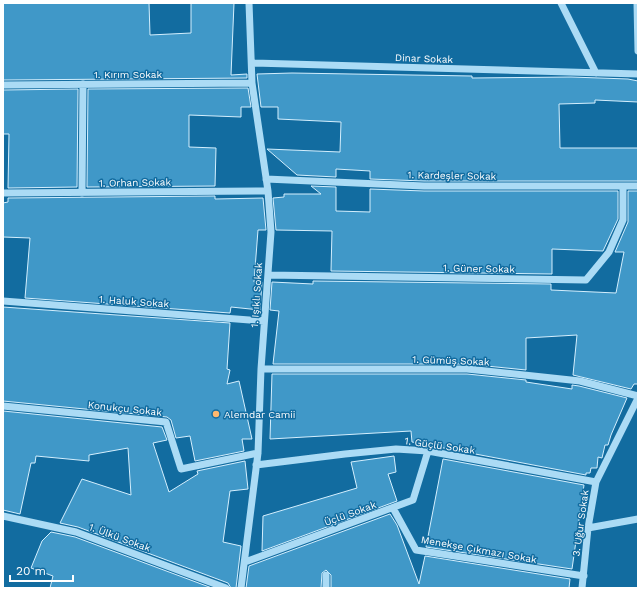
<svg xmlns="http://www.w3.org/2000/svg" width="641" height="591" viewBox="0 0 641 591" font-family="'Work Sans',sans-serif">
<style>
.building{fill:#4098c8;stroke:#d4effe}
.lines{fill:none;stroke-linecap:round;stroke-linejoin:round}
.minor{stroke:#abdbf5;stroke-width:7}
.poi-dot{fill:#ffb96f;stroke:#126ca0;stroke-width:1.5}
.labels{text-anchor:middle;stroke-width:3;stroke-linejoin:round;paint-order:stroke}
.street-label{font-size:10px;fill:#fff;stroke:#126ca0}
.poi-label{font-size:10px;fill:#fff;stroke:#126ca0;text-anchor:start}
</style>
<rect width="100%" height="100%" fill="#126ca0"/>
<path class="building" d="M 3,3 L 149,3 L 150,35 L 191,33 L 191,3 L 234,3 L 231,75 L 247,74 L 247,78 L 3,80 Z
M 292,73 L 472,76 L 472,78 L 571,77 L 628,79 L 638,81 L 638,102 L 595,100 L 595,103 L 559,104 L 560,148 L 638,148 L 638,181 L 424,181 L 370,179 L 370,171 L 336,169 L 336,177 L 297,175 L 267,149 L 340,152 L 341,122 L 278,119 L 278,107 L 261,107 L 257,74 Z
M 248,88 L 251,107 L 241,107 L 241,117 L 189,115 L 189,147 L 216,148 L 215,186 L 87,187 L 88,89 Z
M 78,89 L 77,187 L 8,188 L 9,134 L 3,134 L 3,90 Z
M 311,186 L 336,187 L 336,211 L 370,212 L 370,189 L 424,191 L 618,191 L 618,219 L 603,251 L 552,249 L 552,274 L 331,271 L 332,231 L 276,230 L 273,198 L 284,197 L 284,194 L 321,194 Z
M 628,191 L 638,191 L 638,384 L 634,384 L 631,389 L 573,375 L 577,335 L 526,338 L 526,370 L 467,364 L 273,364 L 279,311 L 270,310 L 272,282 L 313,284 L 313,281 L 551,284 L 551,290 L 616,293 L 624,252 L 615,252 L 628,222 Z
M 215,196 L 215,199 L 263,198 L 266,230 L 258,230 L 254,282 L 262,282 L 260,310 L 231,307 L 230,313 L 25,298 L 30,238 L 3,237 L 3,203 L 8,202 L 8,198 Z
M 3,307 L 230,323 L 227,369 L 230,370 L 227,384 L 239,381 L 252,439 L 242,439 L 244,451 L 195,461 L 190,436 L 176,438 L 171,420 L 167,417 L 3,401 Z
M 272,374 L 467,374 L 526,380 L 526,382 L 572,389 L 572,385 L 579,386 L 627,398 L 611,435 L 608,445 L 605,445 L 602,458 L 598,457 L 597,468 L 591,468 L 590,473 L 586,473 L 586,475 L 412,442 L 411,431 L 270,439 Z
M 3,411 L 162,427 L 167,440 L 153,443 L 169,492 L 198,474 L 197,471 L 245,461 L 248,489 L 230,491 L 223,542 L 241,546 L 236,588 L 231,588 L 228,583 L 78,527 L 60,523 L 82,479 L 131,495 L 128,448 L 89,455 L 89,461 L 36,456 L 35,463 L 31,463 L 20,514 L 3,510 Z
M 394,456 L 396,472 L 388,474 L 397,501 L 262,551 L 263,516 L 357,488 L 351,462 Z
M 443,459 L 584,485 L 572,569 L 426,547 Z
M 390,514 L 397,525 L 419,584 L 425,556 L 570,579 L 569,588 L 331,588 L 331,575 L 326,570 L 322,573 L 321,588 L 246,588 L 249,566 Z
M 51,532 L 75,537 L 212,588 L 50,588 L 53,576 L 31,568 L 42,541 Z"/>
<g class="lines">
<path class="minor" d="M 561,3 L 596,73
M 637,3 L 638,51
M 252,63 L 638,74
M 3,85 L 252,83
M 266,179 L 424,186 L 638,186
M 3,193 L 268,191
M 82,193 L 83,84
M 268,275 L 586,280 L 609,252 L 623,220 L 623,186
M 3,301 L 264,321
M 261,369 L 467,369 L 580,381 L 638,396
M 3,406 L 166,422 L 181,469 L 258,453
M 256,465 L 345,454 L 396,449 L 428,451 L 596,482
M 393,508 L 416,550 L 584,576
M 3,516 L 76,532 L 226,588
M 588,528 L 638,519
M 245,562 L 413,500 L 428,451
M 241,588 L 258,453 L 261,369 L 271,232 L 268,191 L 252,83 L 249,3
M 326,588 L 326,575
M 582,588 L 588,528 L 596,482 L 638,398"/>
</g>
<circle class="poi-dot" cx="216" cy="414" r="4"/>
<g class="labels">
<g class="street-label">
<text transform="translate(424 58) rotate(2)" y="4">Dinar Sokak</text>
<text x="128" y="78">1. Kırım Sokak</text>
<text transform="translate(452 175) rotate(1)" y="4">1. Kardeşler Sokak</text>
<text transform="translate(135 182) rotate(-1)" y="4">1. Orhan Sokak</text>
<text transform="translate(479 268) rotate(1)" y="4">1. Güner Sokak</text>
<text transform="translate(256 295) rotate(-86)" y="4">1. Işıklı Sokak</text>
<text transform="translate(134 301) rotate(4)" y="4">1. Haluk Sokak</text>
<text transform="translate(451 360) rotate(2)" y="4">1. Gümüş Sokak</text>
<text transform="translate(125 408) rotate(6)" y="4">Konukçu Sokak</text>
<text transform="translate(440 445) rotate(8)" y="4">1. Güçlü Sokak</text>
<text transform="translate(350 513) rotate(-20)" y="4">Üçlü Sokak</text>
<text transform="translate(580 523) rotate(-82)" y="4">3. Uğur Sokak</text>
<text transform="translate(120 537) rotate(20)" y="4">1. Ülkü Sokak</text>
<text transform="translate(479 549) rotate(10)" y="4">Menekşe Çıkmazı Sokak</text>
</g>
<g class="poi-label">
<text x="224" y="418">Alemdar Camii</text>
</g>
</g>
<rect width="641" height="591" fill="none" stroke="#ffffff" stroke-width="8"/>
<path d="M10 575v6h63v-6" fill="none" stroke="#ffffff" stroke-width="2"/>
<text x="16" y="575" font-size="12" fill="#ffffff" stroke="#126ca0" stroke-width="3" paint-order="stroke">20 m</text>
</svg>
